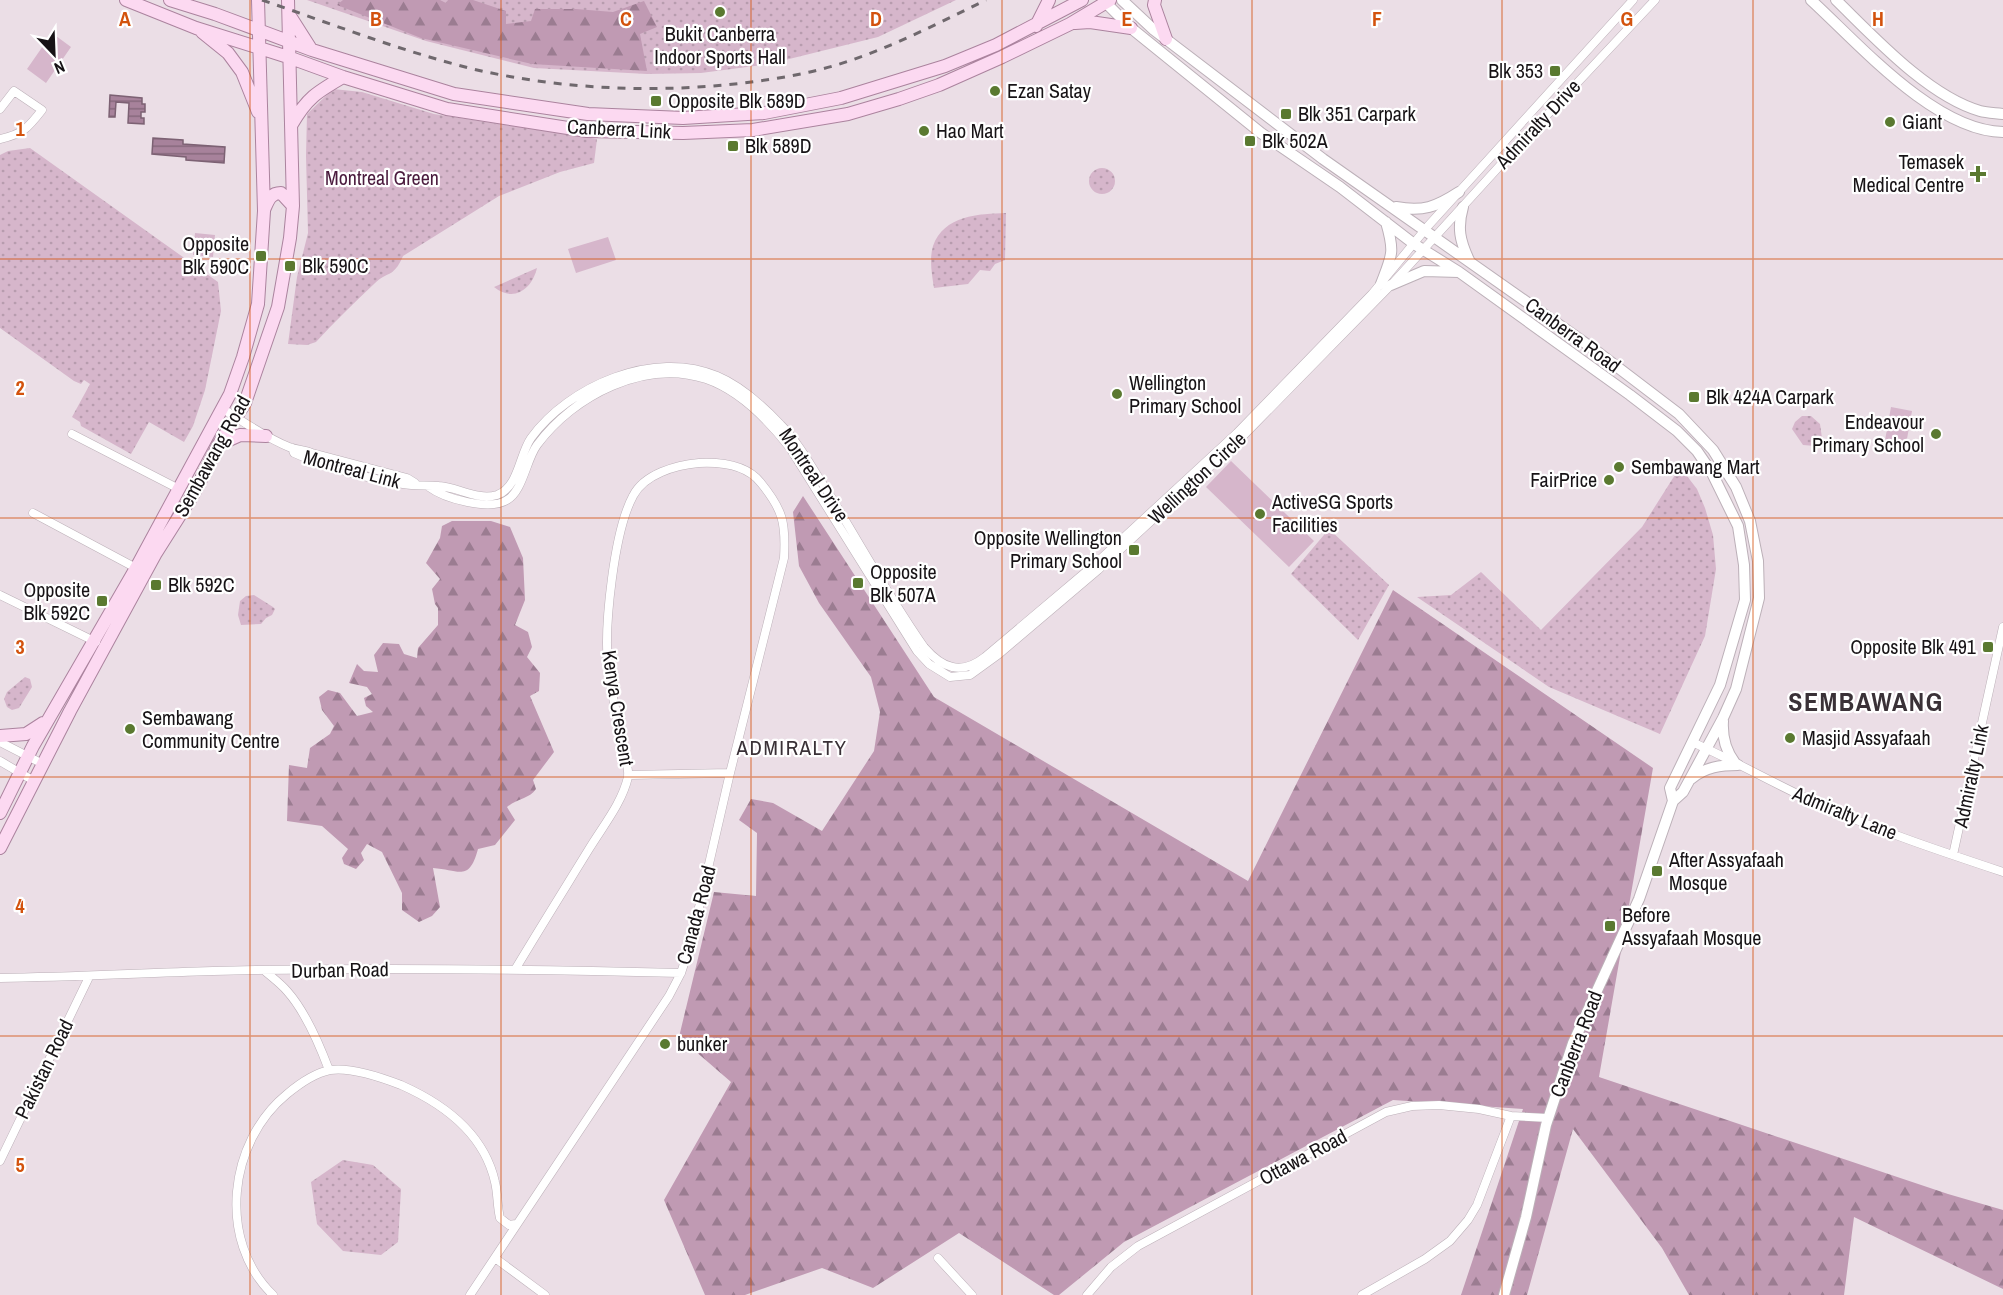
<svg xmlns="http://www.w3.org/2000/svg" width="2003" height="1295" viewBox="0 0 2003 1295" font-family="'Archivo Narrow',sans-serif">
<style>
.green{fill:url(#green-dots)}
.forest{fill:url(#forest-firs)}
.pitch{fill:#d6b6cb}
.water{fill:url(#water-rules);stroke:#7c6173;stroke-width:1.5}
.lines{fill:none;stroke-linecap:round;stroke-linejoin:round}
.street-casing{stroke:#bcb0b8;stroke-width:9}
.secondary-casing{stroke:#bcb0b8;stroke-width:12}
.primary-casing{stroke:#ab839e;stroke-width:14}
.street{stroke:#fff;stroke-width:8}
.secondary{stroke:#fff;stroke-width:10}
.primary{stroke:#fcd9f1;stroke-width:12}
.rail{stroke:#6f686d;stroke-width:3;stroke-dasharray:8 8;stroke-linecap:butt}
.grid{fill:none;stroke:#d3520d;stroke-width:1.5;stroke-opacity:0.55}
.poi-dot{fill:#5a7930;stroke:#fff;stroke-width:2}
.labels{text-anchor:middle;stroke-width:4.5;stroke-linejoin:round;paint-order:stroke}
.poi-label{font-size:20px;fill:#171316;stroke:#fff;text-anchor:start}
.street-label{font-size:20px;fill:#171316;stroke:#fff}
.park-label{font-size:20px;fill:#4a1a3d;stroke:#fff}
.neighbourhood-label{font-size:21px;letter-spacing:1.5px;fill:#3a3137;stroke:#fff}
.district-label{font-size:26px;font-weight:bold;letter-spacing:1.5px;fill:#3a3137;stroke:#fff}
.grid-label{font-size:20px;text-anchor:middle;font-weight:bold;fill:#d3520d;stroke:#fff;stroke-width:4.5;stroke-linejoin:round;paint-order:stroke}
</style>
<defs>
<pattern id="green-dots" width="8" height="8" patternUnits="userSpaceOnUse" patternTransform="scale(1.5)"><rect width="8" height="8" fill="#d6b6cb"/><path d="M2 2h.1M6 6h.1" fill="none" stroke="#b79cae" stroke-width="1.8" stroke-linecap="round"/></pattern>
<pattern id="forest-firs" width="22" height="20" patternUnits="userSpaceOnUse" patternTransform="scale(1.5)"><rect width="22" height="20" fill="#c09ab3"/><path d="M5 1l3.5 6h-7zM16 11l3.5 6h-7z" fill="#9b7c91"/></pattern>
<pattern id="water-rules" width="6" height="5" patternUnits="userSpaceOnUse" patternTransform="scale(1.5)"><rect width="6" height="5" fill="#a7829b"/><path d="M0 2.5h6" fill="none" stroke="#87697d"/></pattern>
</defs>
<rect width="100%" height="100%" fill="#ebdee6"/>
<path class="green" d="M 307,0 L 956,0 L 878,37 L 769,64 L 701,73 L 647,74 L 534,68 L 426,41 Z
M 333,89 L 362,92 L 434,114 L 597,139 L 594,163 L 560,172 L 499,196 L 403,256 C 393,279 388,270 374,284 C 354,303 334,322 316,342 L 307,345 L 288,344 L 297,277 L 308,233 L 306,156 L 307,114 Z
M 30,148 L 218,282 L 221,311 L 205,390 L 193,426 L 184,442 L 149,422 L 131,454 L 81,426 L 80,422 L 72,417 L 90,384 L 84,380 L 81,384 L 74,381 L 0,328 L 0,155 L 8,151 Z
M1089 181a13 13 0 1 1 26 0a13 13 0 1 1-26 0Z
M 1006,213 L 1005,260 L 995,264 L 990,271 L 980,270 L 968,284 L 934,288 C 932,275 929,259 933,246 C 944,215 979,214 1006,213 Z
M 537,268 C 532,289 514,303 494,287 Z
M 1802,416 L 1811,416 L 1820,424 L 1822,438 L 1815,446 L 1803,445 L 1792,429 L 1795,422 Z
M 1680,467 L 1697,489 L 1705,508 L 1713,535 L 1716,569 L 1705,636 L 1660,734 L 1549,687 L 1417,597 L 1451,595 L 1481,572 L 1541,630 L 1642,527 Z
M 1329,529 L 1389,585 L 1358,640 L 1291,574 Z
M 254,595 L 273,607 L 275,609 L 272,615 L 266,618 L 261,624 L 241,625 L 238,615 L 240,601 L 246,596 Z
M 25,677 L 30,679 L 32,687 L 19,708 L 12,710 L 7,707 L 4,699 L 7,692 Z
M 343,1160 L 373,1165 L 401,1189 L 398,1242 L 381,1255 L 343,1251 L 317,1224 L 311,1182 Z"/>
<path class="forest" d="M 343,0 L 440,0 L 446,3 L 448,0 L 473,0 L 506,11 L 506,24 L 531,21 L 535,9 L 576,9 L 613,12 L 644,1 L 657,27 L 640,34 L 647,71 L 532,64 L 421,38 L 337,5 Z
M 803,496 L 934,697 L 1248,881 L 1393,590 L 1653,768 L 1599,1077 L 1948,1194 L 2003,1210 L 2003,1289 L 1854,1217 L 1844,1295 L 1689,1295 L 1662,1248 L 1573,1129 L 1527,1295 L 1461,1295 L 1523,1109 L 1393,1100 L 1124,1242 L 1059,1295 L 1054,1295 L 959,1233 L 873,1288 L 822,1268 L 745,1295 L 705,1295 L 664,1200 L 731,1082 L 679,1037 L 714,892 L 756,896 L 757,833 L 739,820 L 751,799 L 773,803 L 822,831 L 874,751 L 880,712 L 871,677 L 819,603 L 799,566 L 793,512 Z
M 452,521 L 491,521 L 510,527 L 523,558 L 525,600 L 515,625 L 528,632 L 532,647 L 527,657 L 540,673 L 539,691 L 530,696 L 554,752 L 533,780 L 536,789 C 529,799 518,798 507,807 L 515,820 L 495,845 L 478,849 C 469,882 460,870 433,868 L 440,907 L 432,916 L 419,922 L 402,910 L 402,893 L 382,852 L 367,844 L 361,853 L 364,860 L 356,869 L 344,864 L 342,858 L 348,849 L 322,826 L 287,821 L 289,765 L 307,768 L 310,748 L 330,734 L 334,726 L 322,710 L 319,697 L 328,690 L 340,693 L 357,716 L 373,712 L 366,706 L 364,698 L 372,694 L 367,687 L 349,683 L 357,664 L 364,671 L 378,672 L 374,655 L 383,643 L 399,644 L 404,654 L 417,658 L 418,648 L 438,625 L 438,608 L 435,604 L 432,589 L 440,579 L 426,563 L 440,538 L 442,526 Z"/>
<path class="pitch" d="M 52,33 L 71,47 L 46,83 L 27,69 Z
M 195,233 L 215,235 L 213,257 L 193,255 Z
M 608,237 L 616,260 L 576,273 L 568,249 Z
M 1891,407 L 1912,411 L 1905,450 L 1884,446 Z
M 1231,461 L 1314,541 L 1289,567 L 1206,487 Z"/>
<path class="water" d="M 110,95 L 142,98 L 142,104 L 145,104 L 145,112 L 141,112 L 141,118 L 144,118 L 144,124 L 128,123 L 129,103 L 116,102 L 115,117 L 109,117 Z
M 153,138 L 183,140 L 183,144 L 225,147 L 224,163 L 186,160 L 186,157 L 152,154 Z"/>
<g class="lines">
<defs>
<path id="street" d="M 0,109 L 14,91 L 42,110 C 28,128 23,134 0,139
M 223,409 C 244,422 266,438 289,447 C 297,450 304,450 312,453 L 407,478 L 415,483
M 72,434 L 179,489
M 292,448 L 294,453 C 325,467 369,479 403,484 C 414,486 427,485 439,486 C 457,487 478,501 497,495 C 519,487 519,455 531,438 C 569,386 654,349 717,376 C 741,386 763,406 781,425 C 800,444 813,470 828,492 C 860,544 889,597 924,647 C 942,668 961,676 985,657 L 1094,565 L 1237,433 L 1372,294 L 1428,226 L 1633,0
M 429,487 C 445,499 490,511 507,500 C 523,491 526,460 537,445 C 574,395 645,359 706,379 C 741,391 769,421 790,448 L 917,651 L 929,664 L 950,677 L 970,675 L 999,654 L 1098,570 L 1241,438 L 1391,285 L 1516,148 L 1655,0
M 33,513 L 136,568
M 0,595 L 96,642
M 0,742 L 43,764
M 1692,742 C 1737,762 1780,787 1825,807 C 1883,832 1943,852 2003,872
M 0,761 L 34,781
M 628,775 L 730,773
M 1953,855 L 2003,627
M 266,972 C 273,978 281,984 287,991 C 304,1010 320,1046 329,1070
M 0,978 C 71,977 142,973 213,971 C 369,967 525,969 681,973
M 0,1161 L 89,977
M 495,1258 L 545,1295
M 938,1258 L 972,1295
M 273,1295 C 217,1241 228,1142 287,1094 C 299,1084 315,1073 330,1070 C 350,1067 383,1078 401,1085 C 444,1104 484,1133 495,1182 C 498,1194 497,1206 500,1218 L 509,1225 L 516,1224
M 470,1295 L 669,996 L 681,973 L 691,942 L 730,773 L 784,558 C 786,523 783,510 761,483 C 747,465 720,462 699,463 C 676,465 644,474 633,496 C 614,531 604,626 608,665 C 611,695 619,725 625,755 C 626,761 629,770 628,777 C 622,803 603,826 589,849 C 565,888 540,928 516,968
M 1087,1295 L 1111,1267 L 1138,1246 L 1386,1112 L 1412,1106 L 1439,1105 L 1479,1109 L 1511,1116 L 1548,1118
M 1362,1295 L 1425,1259 L 1450,1241 L 1468,1220 L 1477,1205 L 1511,1116"/>
<path id="secondary" d="M 1103,0 L 1131,28 L 1261,133 L 1340,187 L 1414,244 L 1459,272 L 1630,395 L 1677,431 L 1697,451 L 1712,473 L 1738,526 L 1744,565 L 1745,600 L 1720,685 L 1670,788 L 1673,801
M 1122,0 L 1154,30 L 1323,159 L 1595,350 L 1679,414 L 1713,450 L 1736,487 L 1750,521 L 1758,561 L 1759,598 L 1736,689 L 1723,718 L 1683,792 L 1673,801 L 1639,899 L 1573,1043 L 1546,1125 L 1526,1217 L 1504,1295
M 1811,0 C 1859,44 1935,131 2003,132
M 1836,0 C 1874,37 1928,96 1980,111 C 1987,113 1995,113 2003,114
M 1396,207 C 1423,212 1436,207 1459,192
M 1463,207 C 1457,228 1460,241 1469,260
M 1381,284 C 1392,255 1395,253 1386,222
M 1391,285 L 1424,271 L 1459,272
M 1723,721 C 1722,737 1725,750 1735,763
M 1691,779 C 1705,767 1721,765 1738,765"/>
<path id="primary" d="M 126,0 L 196,28 L 288,57 L 343,77 L 447,109 L 587,131 L 683,133 L 753,130 L 848,114 L 899,99 L 939,85 L 1002,57 L 1070,24 L 1110,0
M 170,0 L 215,14 L 312,50 L 454,94 L 588,114 L 683,118 L 764,113 L 841,98 L 945,66 L 996,45 L 1082,0
M 1155,0 L 1154,5 L 1166,39
M 290,16 L 311,49
M 1075,23 L 1090,22 L 1131,28
M 1036,26 L 1049,0
M 202,32 L 228,53 L 242,72 L 258,112
M 292,124 C 307,98 317,92 343,77
M 264,210 C 268,201 270,193 281,193 L 293,206
M 220,444 L 240,435 L 266,436
M 0,736 L 26,734 L 43,723
M 0,813 L 33,746 L 136,568 L 230,394 L 243,357 L 258,304 L 264,211 L 258,0
M 0,848 L 70,711 L 156,553 L 194,493 L 219,444 L 245,403 L 278,307 L 290,238 L 293,206 L 288,0"/>
</defs>
<use href="#street" class="street-casing"/>
<use href="#secondary" class="secondary-casing"/>
<use href="#primary" class="primary-casing"/>
<use href="#street" class="street"/>
<use href="#secondary" class="secondary"/>
<use href="#primary" class="primary"/>
<path class="rail" d="M 262,0 C 332,24 401,51 473,69 C 580,94 703,95 810,72 C 872,58 930,27 986,0"/>
</g>
<path class="grid" d="M 250,0 L 250,1295M 501,0 L 501,1295M 751,0 L 751,1295M 1002,0 L 1002,1295M 1252,0 L 1252,1295M 1502,0 L 1502,1295M 1753,0 L 1753,1295M 0,259 L 2003,259M 0,518 L 2003,518M 0,777 L 2003,777M 0,1036 L 2003,1036"/>
<g class="poi-dot">
<circle cx="720" cy="12" r="6"/>
<rect x="1549" y="65" width="12" height="12" rx="3"/>
<circle cx="995" cy="91" r="6"/>
<rect x="650" y="95" width="12" height="12" rx="3"/>
<rect x="1280" y="108" width="12" height="12" rx="3"/>
<circle cx="1890" cy="122" r="6"/>
<circle cx="924" cy="131" r="6"/>
<rect x="1244" y="135" width="12" height="12" rx="3"/>
<rect x="727" y="140" width="12" height="12" rx="3"/>
<path d="M1975 165h6v6h6v6h-6v6h-6v-6h-6v-6h6z"/>
<rect x="255" y="250" width="12" height="12" rx="3"/>
<rect x="284" y="260" width="12" height="12" rx="3"/>
<circle cx="1117" cy="394" r="6"/>
<rect x="1688" y="391" width="12" height="12" rx="3"/>
<circle cx="1936" cy="434" r="6"/>
<circle cx="1619" cy="467" r="6"/>
<circle cx="1609" cy="480" r="6"/>
<circle cx="1260" cy="514" r="6"/>
<rect x="1128" y="544" width="12" height="12" rx="3"/>
<rect x="852" y="577" width="12" height="12" rx="3"/>
<rect x="150" y="579" width="12" height="12" rx="3"/>
<rect x="96" y="595" width="12" height="12" rx="3"/>
<rect x="1982" y="641" width="12" height="12" rx="3"/>
<circle cx="130" cy="729" r="6"/>
<circle cx="1790" cy="738" r="6"/>
<rect x="1651" y="865" width="12" height="12" rx="3"/>
<rect x="1604" y="920" width="12" height="12" rx="3"/>
<circle cx="665" cy="1044" r="6"/>
</g>
<g class="labels">
<g class="poi-label">
<text x="720" y="41" text-anchor="middle">Bukit Canberra<tspan x="720" dy="23">Indoor Sports Hall</tspan></text>
<text x="1543" y="78" text-anchor="end">Blk 353</text>
<text x="1007" y="98">Ezan Satay</text>
<text x="668" y="108">Opposite Blk 589D</text>
<text x="1298" y="121">Blk 351 Carpark</text>
<text x="1902" y="129">Giant</text>
<text x="936" y="138">Hao Mart</text>
<text x="1262" y="148">Blk 502A</text>
<text x="745" y="153">Blk 589D</text>
<text x="1964" y="169" text-anchor="end">Temasek<tspan x="1964" dy="23">Medical Centre</tspan></text>
<text x="249" y="251" text-anchor="end">Opposite<tspan x="249" dy="23">Blk 590C</tspan></text>
<text x="302" y="273">Blk 590C</text>
<text x="1129" y="390">Wellington<tspan x="1129" dy="23">Primary School</tspan></text>
<text x="1706" y="404">Blk 424A Carpark</text>
<text x="1924" y="429" text-anchor="end">Endeavour<tspan x="1924" dy="23">Primary School</tspan></text>
<text x="1631" y="474">Sembawang Mart</text>
<text x="1597" y="487" text-anchor="end">FairPrice</text>
<text x="1272" y="509">ActiveSG Sports<tspan x="1272" dy="23">Facilities</tspan></text>
<text x="1122" y="545" text-anchor="end">Opposite Wellington<tspan x="1122" dy="23">Primary School</tspan></text>
<text x="870" y="579">Opposite<tspan x="870" dy="23">Blk 507A</tspan></text>
<text x="168" y="592">Blk 592C</text>
<text x="90" y="597" text-anchor="end">Opposite<tspan x="90" dy="23">Blk 592C</tspan></text>
<text x="1976" y="654" text-anchor="end">Opposite Blk 491</text>
<text x="142" y="725">Sembawang<tspan x="142" dy="23">Community Centre</tspan></text>
<text x="1802" y="745">Masjid Assyafaah</text>
<text x="1669" y="867">After Assyafaah<tspan x="1669" dy="23">Mosque</tspan></text>
<text x="1622" y="922">Before<tspan x="1622" dy="23">Assyafaah Mosque</tspan></text>
<text x="677" y="1051">bunker</text>
</g>
<g class="street-label">
<text transform="translate(1538 124) rotate(-47)" y="7">Admiralty Drive</text>
<text transform="translate(619 129) rotate(3)" y="7">Canberra Link</text>
<text transform="translate(1573 335) rotate(36)" y="7">Canberra Road</text>
<text transform="translate(212 456) rotate(-61)" y="7">Sembawang Road</text>
<text transform="translate(352 469) rotate(15)" y="7">Montreal Link</text>
<text transform="translate(814 475) rotate(56)" y="7">Montreal Drive</text>
<text transform="translate(1197 478) rotate(-43)" y="7">Wellington Circle</text>
<text transform="translate(618 708) rotate(81)" y="7">Kenya Crescent</text>
<text transform="translate(1971 776) rotate(-78)" y="7">Admiralty Link</text>
<text transform="translate(1845 813) rotate(22)" y="7">Admiralty Lane</text>
<text transform="translate(696 915) rotate(-75)" y="7">Canada Road</text>
<text transform="translate(340 970) rotate(-1)" y="7">Durban Road</text>
<text transform="translate(1576 1044) rotate(-69)" y="7">Canberra Road</text>
<text transform="translate(44 1069) rotate(-64)" y="7">Pakistan Road</text>
<text transform="translate(1303 1157) rotate(-28)" y="7">Ottawa Road</text>
</g>
<g class="park-label">
<text x="382" y="185">Montreal Green</text>
</g>
<g class="neighbourhood-label">
<text x="792" y="755">ADMIRALTY</text>
</g>
<g class="district-label">
<text x="1866" y="711">SEMBAWANG</text>
</g>
</g>
<g class="grid-label">
<text x="125" y="26">A</text>
<text x="376" y="26">B</text>
<text x="626" y="26">C</text>
<text x="876" y="26">D</text>
<text x="1127" y="26">E</text>
<text x="1377" y="26">F</text>
<text x="1627" y="26">G</text>
<text x="1878" y="26">H</text>
<text x="20" y="136">1</text>
<text x="20" y="395">2</text>
<text x="20" y="654">3</text>
<text x="20" y="913">4</text>
<text x="20" y="1172">5</text>
</g>
<g transform="translate(54 54) rotate(157)" stroke="#ffffff" stroke-width="4.5" paint-order="stroke">
<path d="M0-4.5L10 22L0 15L-10 22Z" fill="#171316"/>
<text y="-9" font-size="16" font-weight="bold" text-anchor="middle" fill="#171316">N</text>
</g>
</svg>
